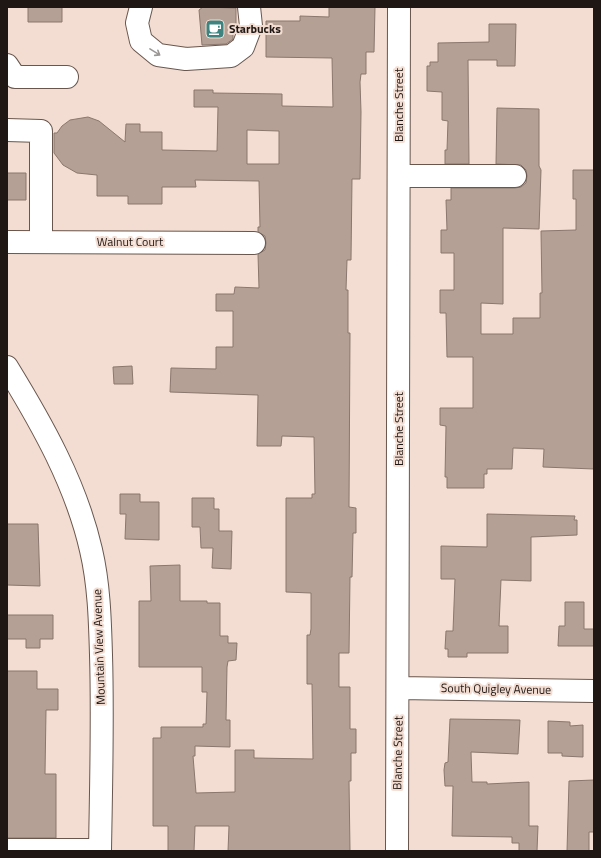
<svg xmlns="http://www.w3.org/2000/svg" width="601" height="858" viewBox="0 0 601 858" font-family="'Titillium Web',sans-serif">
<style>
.building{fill:#b5a095;stroke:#8b776d;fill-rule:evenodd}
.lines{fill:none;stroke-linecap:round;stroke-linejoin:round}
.minor-casing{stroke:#69564d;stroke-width:24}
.minor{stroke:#fff;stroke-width:22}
.oneway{stroke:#9a9795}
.labels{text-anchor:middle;stroke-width:4;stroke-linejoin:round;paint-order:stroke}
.poi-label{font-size:12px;font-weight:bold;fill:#1f1713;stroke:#f3ddd2;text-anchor:start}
.street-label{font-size:12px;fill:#1f1713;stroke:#f3ddd2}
</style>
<rect width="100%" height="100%" fill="#f3ddd2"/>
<path class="building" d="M 28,7 L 62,7 L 62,22 L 28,22 Z
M 203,7 L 236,8 L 236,28 L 233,28 L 233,39 L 226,44 L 202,45 L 199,10 Z
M 329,7 L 375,7 L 374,52 L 366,52 L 366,74 L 361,74 L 360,82 L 361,112 L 360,179 L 352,179 L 351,260 L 347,260 L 346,290 L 348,290 L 348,333 L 350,333 L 349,507 L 356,508 L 356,533 L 353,533 L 352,577 L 350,577 L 349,653 L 339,653 L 339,687 L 350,687 L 350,729 L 356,729 L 356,753 L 351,753 L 351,781 L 349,781 L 350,851 L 228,851 L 229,826 L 195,826 L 194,851 L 168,851 L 168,826 L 153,826 L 153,738 L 161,738 L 161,727 L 203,727 L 203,724 L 206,724 L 207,692 L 202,692 L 202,667 L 139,667 L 139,601 L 151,601 L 150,566 L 180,565 L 180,601 L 207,601 L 207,603 L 220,603 L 220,636 L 228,636 L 228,643 L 237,643 L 236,660 L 228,661 L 227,667 L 226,720 L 230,720 L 230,747 L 195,746 L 195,756 L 193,756 L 196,793 L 235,792 L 235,750 L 254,750 L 254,758 L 313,759 L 312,684 L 307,684 L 307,635 L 310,635 L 311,629 L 311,593 L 286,592 L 286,498 L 312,498 L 312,494 L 315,494 L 314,437 L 282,436 L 281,446 L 257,446 L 258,395 L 170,392 L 171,368 L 216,369 L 216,347 L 233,347 L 233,311 L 216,311 L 216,294 L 234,294 L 235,287 L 259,288 L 258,254 L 265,250 L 266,243 L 265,236 L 258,232 L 258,227 L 260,227 L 259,181 L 195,180 L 196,187 L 162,187 L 162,204 L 128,204 L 128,196 L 97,196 L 97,175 L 77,173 L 63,165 L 54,153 L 54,133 L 57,133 L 62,126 L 70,120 L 88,117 L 99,121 L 125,142 L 126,124 L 140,124 L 140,132 L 162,132 L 162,150 L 217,151 L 218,107 L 194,107 L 194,90 L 213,90 L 213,93 L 282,94 L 282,106 L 333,107 L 332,58 L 266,57 L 266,21 L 300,21 L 300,16 L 329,17 ZM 247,130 L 279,131 L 279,164 L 247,164 Z
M 489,24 L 516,24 L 515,66 L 497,66 L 497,60 L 468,60 L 469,164 L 445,164 L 445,150 L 447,150 L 448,121 L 442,120 L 442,92 L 427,91 L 427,66 L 430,66 L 430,62 L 438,62 L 438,43 L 489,42 Z
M 497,108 L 539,109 L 539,166 L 541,170 L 539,229 L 503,228 L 503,304 L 481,303 L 481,334 L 513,334 L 513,318 L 540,318 L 540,293 L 542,293 L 541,231 L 576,230 L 576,199 L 573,199 L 573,170 L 594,170 L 594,469 L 543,467 L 544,449 L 513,448 L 512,469 L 487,469 L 487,474 L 484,474 L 484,488 L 447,488 L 447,477 L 445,477 L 446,426 L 440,425 L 440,408 L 473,408 L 473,357 L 447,357 L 446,313 L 440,313 L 440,290 L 454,290 L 454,253 L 441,253 L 441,230 L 447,230 L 446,200 L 451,200 L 451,188 L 515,188 L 521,187 L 526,183 L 527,176 L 526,170 L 521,165 L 496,164 Z
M 7,173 L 26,173 L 26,200 L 7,200 Z
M 132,366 L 133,384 L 114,384 L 113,367 Z
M 120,494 L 140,494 L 140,502 L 159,502 L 159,540 L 125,539 L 126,514 L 120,514 Z
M 192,498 L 214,498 L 214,509 L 219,509 L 219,531 L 232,531 L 231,569 L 212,568 L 213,548 L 201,548 L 200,527 L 192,527 Z
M 487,514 L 575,516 L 574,520 L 577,520 L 577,535 L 531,537 L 531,581 L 501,580 L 499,626 L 508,626 L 508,653 L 467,653 L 467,657 L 448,657 L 448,649 L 445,649 L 446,631 L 453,631 L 455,579 L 441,579 L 441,546 L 487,547 Z
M 7,524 L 38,524 L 40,586 L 7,585 Z
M 565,602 L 584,602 L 584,629 L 594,629 L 594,646 L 558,646 L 559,626 L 565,626 Z
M 7,615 L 53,615 L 53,639 L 40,639 L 40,648 L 26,648 L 26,639 L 7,639 Z
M 7,671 L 37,671 L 37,689 L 58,689 L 58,710 L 46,710 L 45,774 L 56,774 L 56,838 L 7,838 Z
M 450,719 L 520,720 L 518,754 L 471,752 L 472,782 L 487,782 L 487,784 L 529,782 L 529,826 L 538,826 L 537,851 L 519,851 L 519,843 L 512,843 L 512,837 L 452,836 L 453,786 L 445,786 L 444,770 L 445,763 L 448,762 Z
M 548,721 L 570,722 L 570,726 L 583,725 L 583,757 L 562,756 L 562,753 L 548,753 Z
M 594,780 L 594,832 L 589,832 L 589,851 L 567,851 L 569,781 Z"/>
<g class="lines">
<defs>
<path id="minor" d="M 141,7 L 137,23 L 141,41 L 158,55 L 186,59 L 231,56 L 243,47 L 251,26 L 249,7
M 7,65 L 15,77 L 67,77
M 7,130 L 41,131 L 41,242
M 399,176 L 515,176
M 7,242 L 254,243
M 7,367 C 42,424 76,484 91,550 C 99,584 100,620 101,655 C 103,720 101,786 100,851
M 399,688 L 594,691
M 7,850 L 100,850
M 397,851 L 399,7"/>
</defs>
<use href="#minor" class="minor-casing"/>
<use href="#minor" class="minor"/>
</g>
<defs><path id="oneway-shaft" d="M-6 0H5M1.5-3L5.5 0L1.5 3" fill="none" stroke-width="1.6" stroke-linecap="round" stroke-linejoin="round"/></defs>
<use class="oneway" href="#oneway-shaft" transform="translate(155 52) rotate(32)"/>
<defs>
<symbol id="cafe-square" viewBox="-11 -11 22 22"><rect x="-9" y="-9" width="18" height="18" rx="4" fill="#3d8480" stroke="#f3ddd2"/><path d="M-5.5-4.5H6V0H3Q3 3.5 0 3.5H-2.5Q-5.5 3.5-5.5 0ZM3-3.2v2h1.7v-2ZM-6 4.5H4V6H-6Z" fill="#fff"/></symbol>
</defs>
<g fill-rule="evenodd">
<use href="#cafe-square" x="204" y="18" width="22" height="22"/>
</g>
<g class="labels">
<g class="poi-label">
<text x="229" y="33">Starbucks</text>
</g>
<g class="street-label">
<text transform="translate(399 105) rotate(-90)" y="4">Blanche Street</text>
<text x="130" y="246">Walnut Court</text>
<text transform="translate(399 429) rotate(-90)" y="4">Blanche Street</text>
<text transform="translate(99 647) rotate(-92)" y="4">Mountain View Avenue</text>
<text transform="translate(496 689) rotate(1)" y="4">South Quigley Avenue</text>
<text transform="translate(398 753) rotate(-89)" y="4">Blanche Street</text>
</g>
</g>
<rect width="601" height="858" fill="none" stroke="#1f1713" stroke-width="16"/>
</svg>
